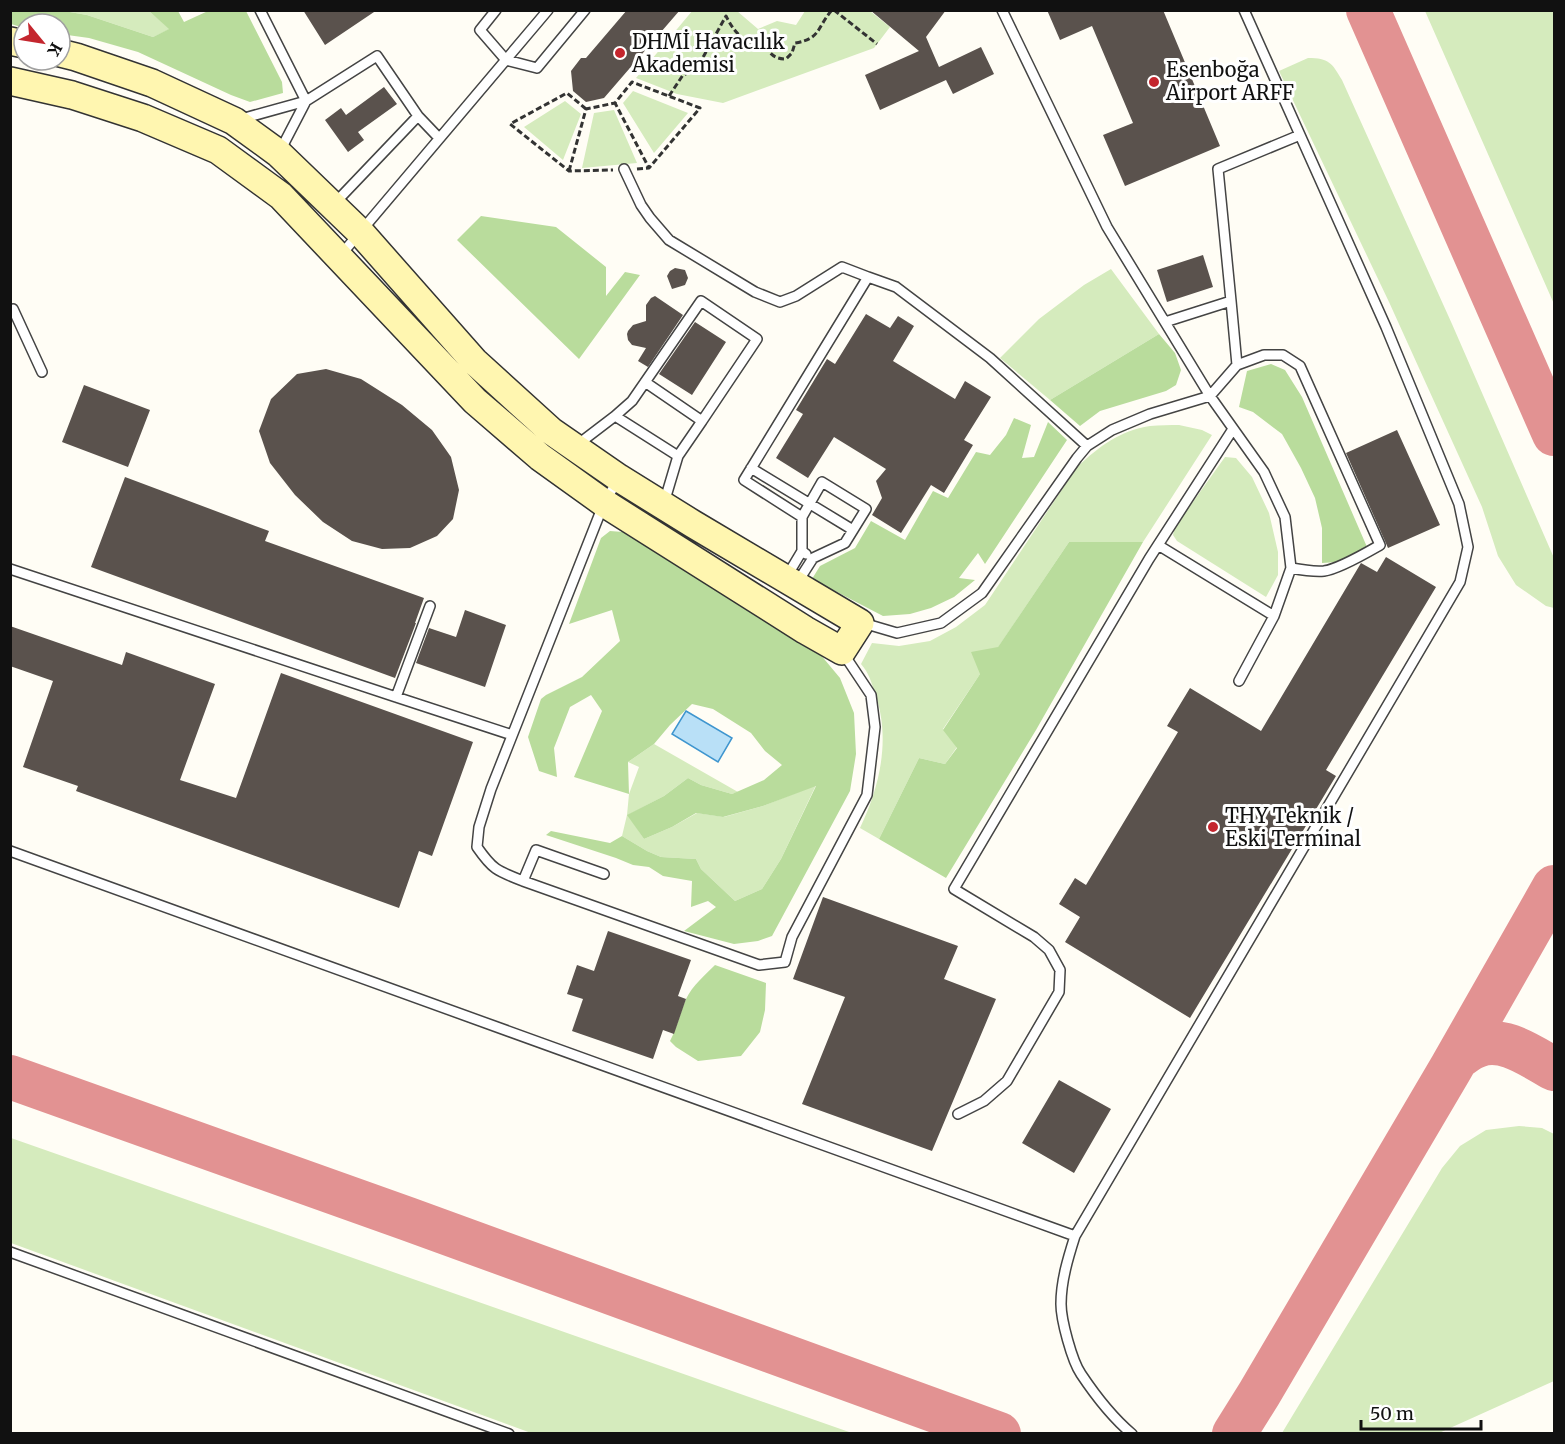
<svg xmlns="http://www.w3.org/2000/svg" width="1565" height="1444" viewBox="0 0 1565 1444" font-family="Merriweather,serif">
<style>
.green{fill:#d5ebbd}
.forest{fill:#b9dc9c}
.water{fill:#b9e0f7;stroke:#3f96cf;stroke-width:1.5}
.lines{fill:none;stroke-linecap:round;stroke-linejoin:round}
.taxiway{stroke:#e29292;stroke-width:44}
.building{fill:#5a524d}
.lane-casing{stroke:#444;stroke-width:12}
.secondary-casing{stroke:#333;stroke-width:30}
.path{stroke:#333;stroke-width:3;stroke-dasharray:6 3;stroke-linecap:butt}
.lane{stroke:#fff;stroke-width:9}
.secondary{stroke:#fff6b0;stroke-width:27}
.poi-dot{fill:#c4262e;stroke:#fff;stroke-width:2}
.labels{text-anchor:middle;stroke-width:6;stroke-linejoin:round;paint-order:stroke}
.poi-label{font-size:20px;fill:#111;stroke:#fff;text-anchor:start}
</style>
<rect width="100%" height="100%" fill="#fffdf5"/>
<path class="green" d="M 693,10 L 737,11 L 758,29 L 777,21 L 796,25 L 805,11 L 870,11 L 890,27 L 874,48 L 723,103 L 677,94 L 636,78 Z
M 64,11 L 149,11 L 170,29 L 153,37 L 87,15 Z
M 1425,11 L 1554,11 L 1554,304 Z
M 1308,58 C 1329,58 1332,63 1342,80 L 1452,324 L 1554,558 L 1554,608 L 1546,606 L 1516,585 L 1498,556 L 1482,507 L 1389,302 L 1279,71 Z
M 633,91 L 688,113 L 654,153 L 623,103 Z
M 565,101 L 581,114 L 563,160 L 524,127 Z
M 614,110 L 637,163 L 582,168 L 594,113 Z
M 1111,269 L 1159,334 L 1050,400 L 1000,358 L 1039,319 L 1084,285 Z
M 1179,425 L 1202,430 L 1212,435 L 1143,542 L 1069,542 L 943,729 L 957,747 L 945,764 L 919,758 L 879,839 L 860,828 C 880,786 891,739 875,693 C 871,682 869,673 861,664 L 872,643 L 899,646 L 930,641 L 956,627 L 985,605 L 1077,467 C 1100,446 1119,431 1150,426 C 1160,425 1170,425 1179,425 Z
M 1225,457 L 1236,458 L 1252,477 L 1269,513 L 1278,552 L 1278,575 L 1266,597 L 1177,541 L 1173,535 L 1175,527 Z
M 654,744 L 738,792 L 732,794 L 701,785 L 688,778 L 664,796 L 628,815 L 644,839 L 672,827 L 697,813 L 724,817 L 763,806 L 816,785 L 781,859 L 762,889 L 735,901 L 701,869 L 696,859 L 661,857 L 647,851 L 622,836 L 627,815 L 629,794 L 639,767 L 628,762 Z
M 1519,1126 L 1542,1128 L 1554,1134 L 1554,1381 L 1439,1433 L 1282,1433 L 1442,1168 L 1460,1146 L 1486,1130 Z
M 11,1138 L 852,1433 L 531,1433 L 11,1243 Z"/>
<path class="forest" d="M 10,11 L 64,11 L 87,15 L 153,37 L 169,29 L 149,11 L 178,11 L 184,22 L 208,11 L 246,11 L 282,82 L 283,93 L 250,102 L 231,95 L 138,52 L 89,38 L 60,34 L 60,24 L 24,24 L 24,28 L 11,24 Z
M 481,216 L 556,227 L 606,267 L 606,296 L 625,272 L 640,275 L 579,359 L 457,240 Z
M 1159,334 L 1175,353 L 1181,370 L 1176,385 L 1166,391 L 1100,411 L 1080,426 L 1050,400 Z
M 1271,364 L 1285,370 L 1302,397 L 1367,547 L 1337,562 L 1322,563 L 1322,528 L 1315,498 L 1301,468 L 1282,434 L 1253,412 L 1239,407 L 1247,371 Z
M 1014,418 L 1031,425 L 1022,458 L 1034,457 L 1048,422 L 1067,440 L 985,564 L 978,553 L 959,578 L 975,580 L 954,597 L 931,608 L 910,614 L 883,616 L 812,579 L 820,566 L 855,548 L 871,521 L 905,540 L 933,491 L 948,498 L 976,452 L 990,455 L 1006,435 Z
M 610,531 L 623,532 L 785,630 L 820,654 L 840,678 L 854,713 L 856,754 L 850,791 L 772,936 L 758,941 L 734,944 L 684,931 L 716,907 L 708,901 L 691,907 L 692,881 L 663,876 L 649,867 L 633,865 L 616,858 L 546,835 L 551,831 L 610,843 L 622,836 L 647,851 L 661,857 L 696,859 L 701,869 L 735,901 L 762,889 L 781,859 L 816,786 L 763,806 L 723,817 L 696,813 L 672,827 L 644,839 L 627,815 L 664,796 L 688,778 L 701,785 L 732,794 L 764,780 L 782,765 L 765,751 L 751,733 L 713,709 L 692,704 L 670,725 L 654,744 L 628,762 L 629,794 L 574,777 L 602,711 L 591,695 L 570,707 L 554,748 L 557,777 L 539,771 L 528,737 L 541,699 L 546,695 L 582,677 L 620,641 L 612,610 L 569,624 L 601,538 Z
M 1069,542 L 1143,542 L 1036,730 L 946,878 L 879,839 L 919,758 L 945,764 L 957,748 L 943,730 L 980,674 L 971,652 L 998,647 Z
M 715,965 L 766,983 L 765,1010 L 760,1032 L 741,1056 L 698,1061 L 676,1047 L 670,1041 C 677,1028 680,1013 686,999 C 693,985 704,976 715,965 Z"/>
<path class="water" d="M 686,711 L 732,738 L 718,762 L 672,734 Z"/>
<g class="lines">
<path class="taxiway" d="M 1368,10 L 1554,434
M 1457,1058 C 1463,1054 1470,1048 1477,1046 C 1503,1035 1532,1057 1554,1069
M 10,1077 L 408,1219 L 999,1434
M 1234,1434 L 1259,1394 L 1451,1068 L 1554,887"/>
</g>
<path class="building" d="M 303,10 L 377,10 L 325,45 Z
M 627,10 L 680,10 L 604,98 L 586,102 L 573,91 L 571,71 L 581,58 L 586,58 Z
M 870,10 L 946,10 L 926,37 L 939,67 L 981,47 L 994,74 L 953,94 L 946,80 L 880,110 L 865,75 L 919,51 Z
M 1047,10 L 1163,10 L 1220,146 L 1125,186 L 1103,135 L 1133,123 L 1092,26 L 1060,40 Z
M 384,87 L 397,104 L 358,132 L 364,140 L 348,152 L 325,120 L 341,108 L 346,115 Z
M 1203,255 L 1213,287 L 1167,302 L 1157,270 Z
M 675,268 L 685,270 L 688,278 L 685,285 L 672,289 L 667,276 L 670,271 Z
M 655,296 L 683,315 L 648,367 L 638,361 L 646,348 L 632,345 L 628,340 L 627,334 L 628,331 L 633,325 L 646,321 L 646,305 L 651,298 Z
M 866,314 L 890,328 L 898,316 L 914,326 L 893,361 L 955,399 L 965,381 L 991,397 L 964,440 L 973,445 L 944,493 L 931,485 L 901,533 L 872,515 L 882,498 L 876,481 L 886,469 L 834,437 L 808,478 L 776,458 L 803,414 L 796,410 L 827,359 L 835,364 Z
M 695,322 L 726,342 L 692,395 L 659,374 Z
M 326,369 L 361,379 L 402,405 L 432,430 L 451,457 L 459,490 L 453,519 L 437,536 L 410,548 L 382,549 L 352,541 L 323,522 L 295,495 L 270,463 L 259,431 L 271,399 L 297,374 Z
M 84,385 L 150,410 L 128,467 L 62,442 Z
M 1397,430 L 1440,525 L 1388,548 L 1346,453 Z
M 125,477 L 269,531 L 265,541 L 424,598 L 415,623 L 416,623 L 395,678 L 91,567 Z
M 1386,557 L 1436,587 L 1326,770 L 1336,776 L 1190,1018 L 1065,942 L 1080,917 L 1059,904 L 1075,878 L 1086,885 L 1178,732 L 1167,726 L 1190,688 L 1261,731 L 1361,563 L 1377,572 Z
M 465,610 L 506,625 L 485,687 L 416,663 L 429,628 L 456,637 Z
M 10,626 L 122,665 L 126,652 L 215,684 L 180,780 L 236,798 L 281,673 L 473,742 L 432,856 L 419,851 L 399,908 L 76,791 L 78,786 L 23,767 L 53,681 L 10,666 Z
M 823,897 L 958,946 L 944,979 L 996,999 L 932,1151 L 802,1104 L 845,997 L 793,979 Z
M 608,931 L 691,960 L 678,996 L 686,999 L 674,1034 L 663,1030 L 653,1059 L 572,1031 L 583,999 L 567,994 L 577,965 L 594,971 Z
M 1059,1080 L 1111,1109 L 1074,1173 L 1022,1143 Z"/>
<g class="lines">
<defs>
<path id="lane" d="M 260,10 L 306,101 L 377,56 L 418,116
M 496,10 L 480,30 L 506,60 L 537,68 L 585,10
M 1002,10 L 1107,227 L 1210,396 L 1264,472 L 1285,517 L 1291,568 L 1274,616 L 1239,681
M 241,119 L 306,101 L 280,151
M 624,169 L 641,205 L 650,218 L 669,240 L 755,292 L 780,302 L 796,296 L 842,267 L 868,277
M 335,203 L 418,116 L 439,138
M 340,256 L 548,10
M 1231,301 L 1237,365 L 1264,355 L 1283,355 L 1300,366 L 1380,545 C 1366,553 1339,569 1324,571 C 1313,572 1302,570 1291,568
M 13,309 L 42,372
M 1165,322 L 1231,301 L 1218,169 L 1300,135
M 645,382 L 702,421 L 678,456
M 615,416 L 632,401 L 701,301 L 757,339 L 702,421
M 577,445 L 615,416 L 678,456 L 664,503
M 751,468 L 853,530
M 1158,545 L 1233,429
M 802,551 L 802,517 L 744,480 L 868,277 L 896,287 L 990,358 L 1087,446
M 10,569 L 396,697 L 430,606
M 787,576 L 802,551 L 806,554
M 797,583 L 813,558 L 845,543 L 866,509 L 822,482 L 802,517
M 863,623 L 897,633 L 941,623 L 982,593 L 1077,458 L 1087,446 L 1112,430 L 1150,414 L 1210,396 L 1237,365
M 396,697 L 512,735
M 10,851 L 1075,1236 C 1068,1258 1061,1281 1061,1304 C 1061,1320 1072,1361 1081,1374 C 1095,1395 1113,1418 1132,1434
M 604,874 L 536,850 L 523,881 L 759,965 L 785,962 L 792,937 L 867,795 L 875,727 L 871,695 L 843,653
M 523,881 C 497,871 493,870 477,847 L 479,827 L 491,789 L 604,503 L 618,480
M 958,1114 L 984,1101 L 1007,1081 L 1059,992 L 1060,970 L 1049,950 L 1034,937 L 954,889 L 1149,559 L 1158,545 L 1274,616
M 1075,1236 L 1460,582 L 1468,547 L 1459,504 L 1386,327 L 1244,10
M 10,1252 L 509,1434"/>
<path id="secondary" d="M 10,41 L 24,44
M 10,81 L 72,95 L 143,118 L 218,150 L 281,196 L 475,401 L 540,457 L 604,503 L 805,630 L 842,651 L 860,623 L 693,524 L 619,478 L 551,431 L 474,361 L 361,233 L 278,153 L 234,121 L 152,83 L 76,57 L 60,53"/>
</defs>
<use href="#lane" class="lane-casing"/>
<use href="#secondary" class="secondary-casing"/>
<path class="path" d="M 834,10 L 877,44
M 669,96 L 683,75 L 696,70 L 726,16 C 735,34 745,44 765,46 C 771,55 775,59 786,59 L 792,53 L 795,43 C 821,39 817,27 832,10
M 586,109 L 567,93 L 510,124 L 569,171 L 613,170
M 637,169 L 649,168 L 700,108 L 632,82 L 615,103 L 649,168
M 569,171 L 586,109 L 615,103"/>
<use href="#lane" class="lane"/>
<use href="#secondary" class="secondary"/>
</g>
<g class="poi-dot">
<circle cx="620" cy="53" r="6"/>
<circle cx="1154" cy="82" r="6"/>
<circle cx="1213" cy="827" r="6"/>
</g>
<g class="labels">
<g class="poi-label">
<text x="632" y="49">DHMİ Havacılık<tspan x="632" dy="23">Akademisi</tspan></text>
<text x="1166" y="77">Esenboğa<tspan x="1166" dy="23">Airport ARFF</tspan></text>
<text x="1225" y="823">THY Teknik /<tspan x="1225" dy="23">Eski Terminal</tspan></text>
</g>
</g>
<rect width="1565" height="1444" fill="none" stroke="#111111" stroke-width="24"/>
<g transform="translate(42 42) rotate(120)"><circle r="28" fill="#ffffff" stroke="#a0a0a0" stroke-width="1.5"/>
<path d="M0-4.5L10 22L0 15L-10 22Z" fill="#c4262e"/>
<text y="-9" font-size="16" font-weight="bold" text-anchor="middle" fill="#111111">K</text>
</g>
<path d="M1361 1420v9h120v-9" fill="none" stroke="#111111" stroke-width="3"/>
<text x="1370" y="1420" font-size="18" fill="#111111" stroke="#ffffff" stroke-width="4.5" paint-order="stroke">50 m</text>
</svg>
